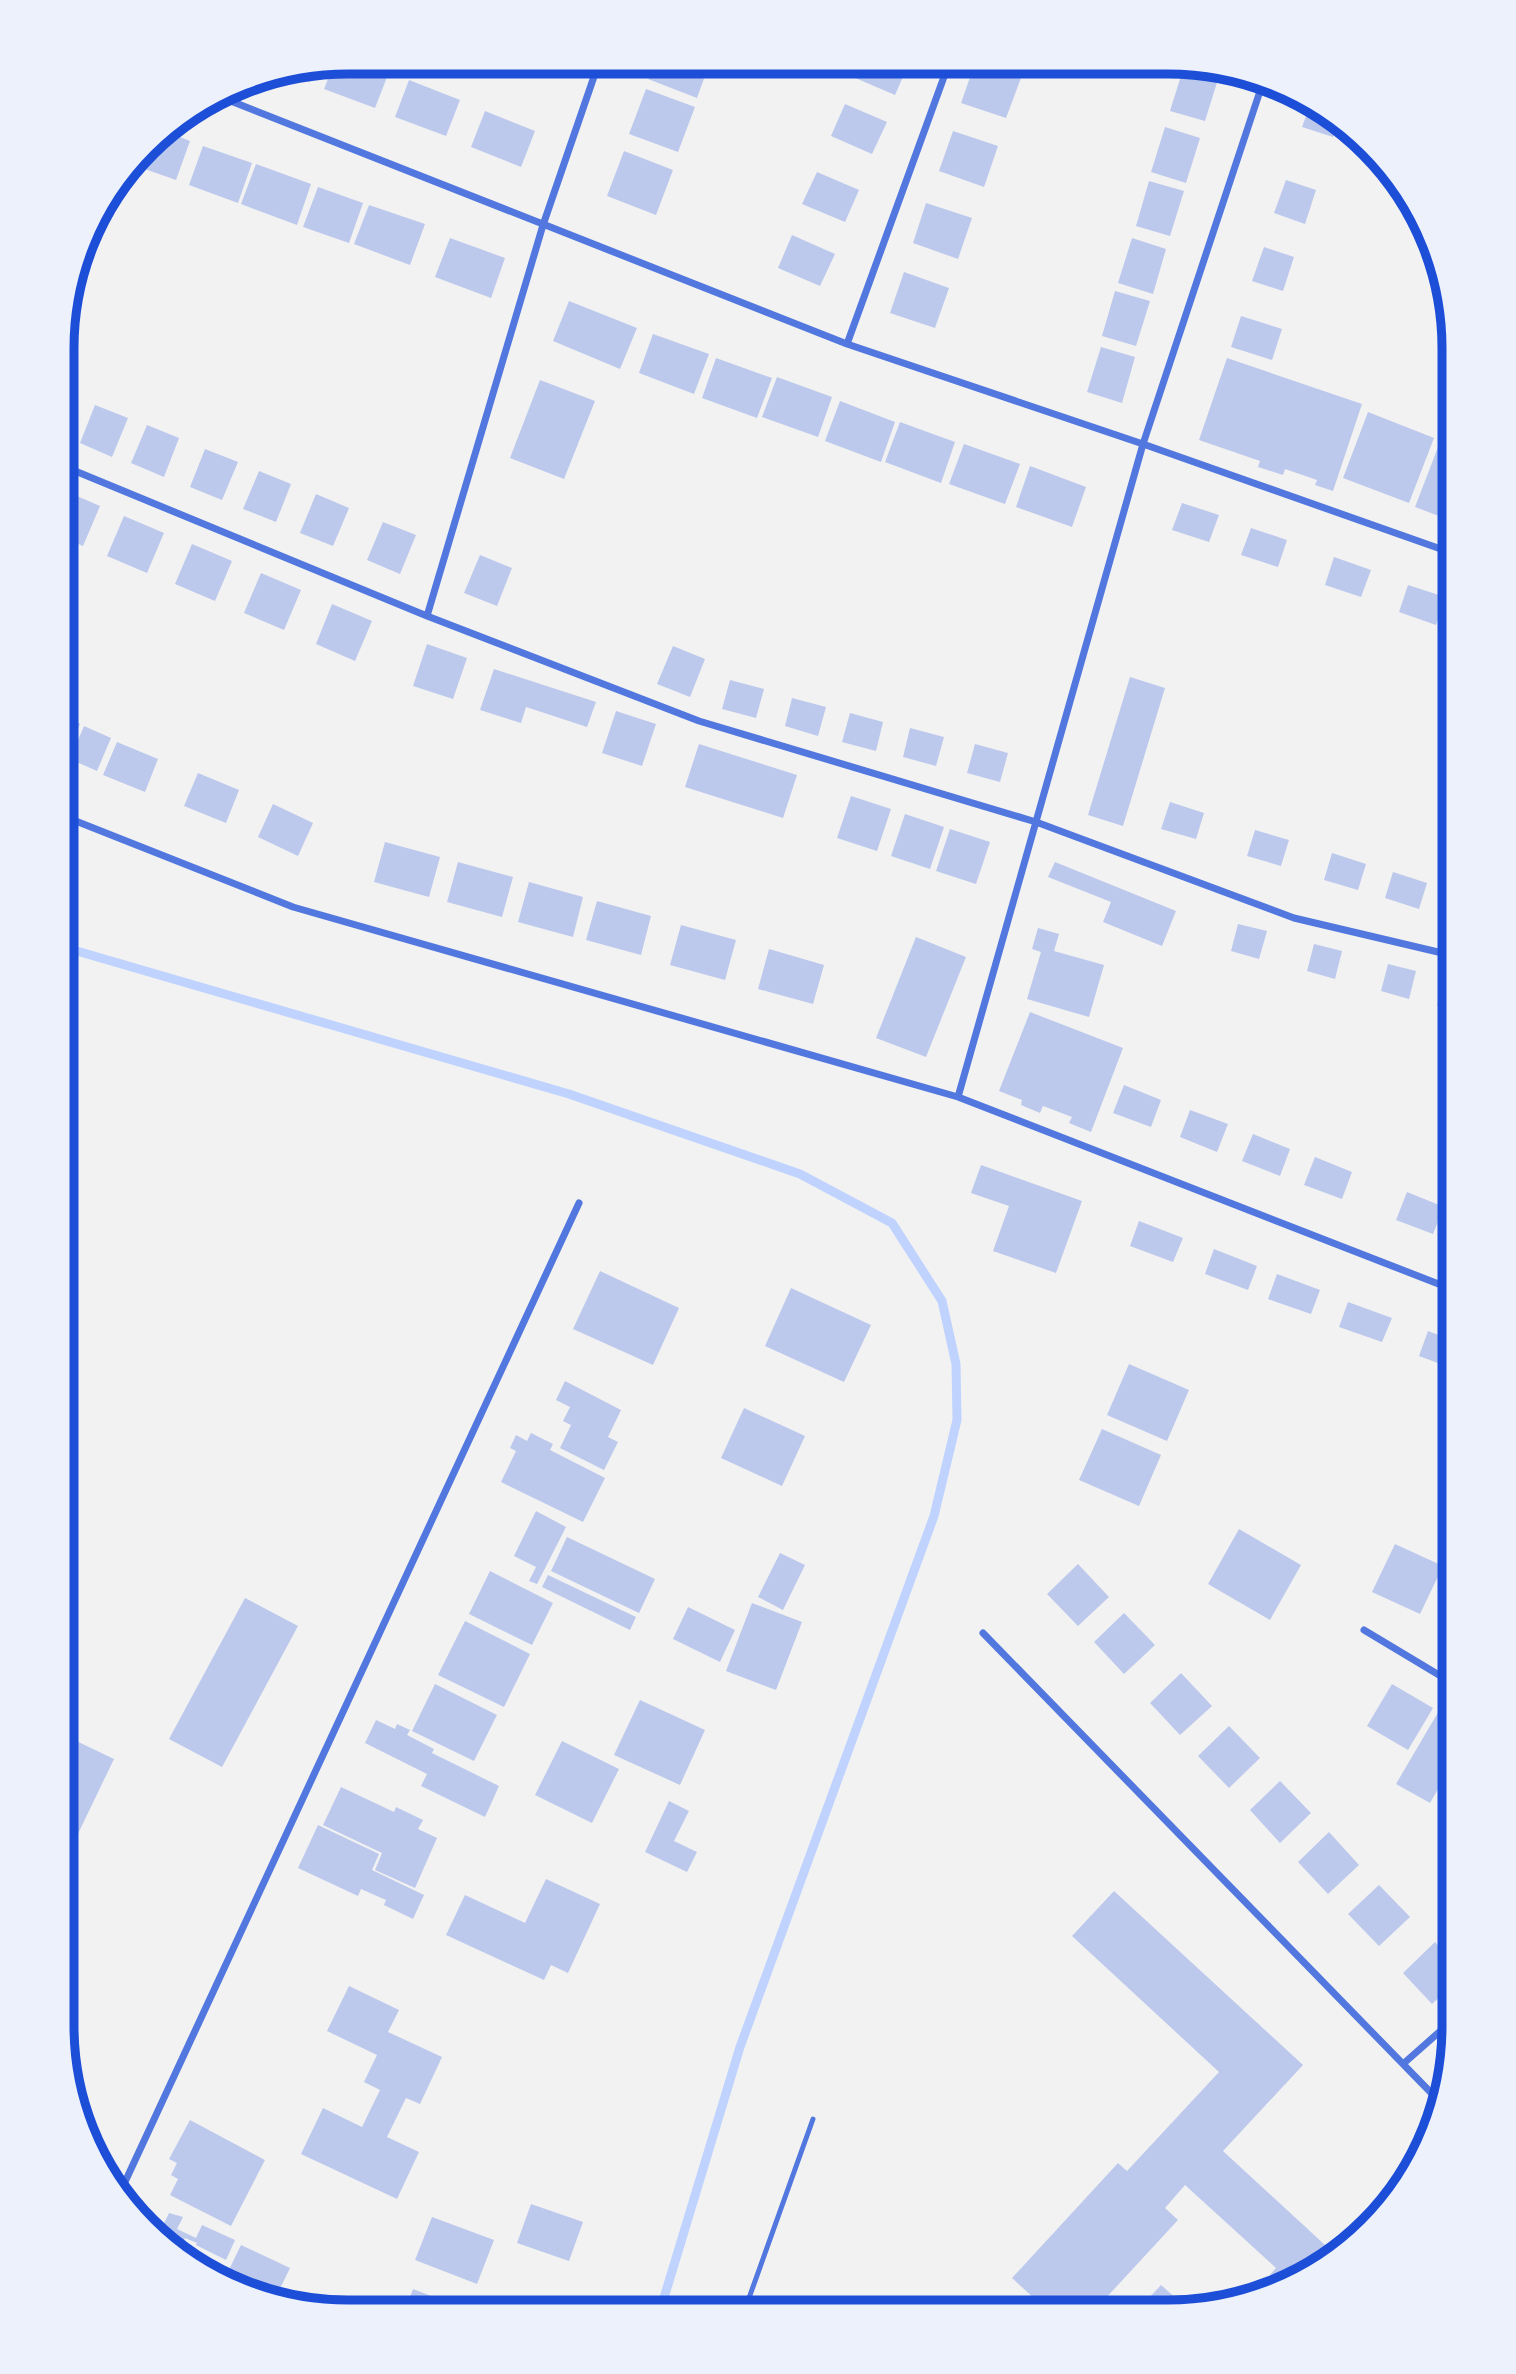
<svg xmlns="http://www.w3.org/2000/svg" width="1516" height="2374" viewBox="0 0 1516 2374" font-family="Roboto,sans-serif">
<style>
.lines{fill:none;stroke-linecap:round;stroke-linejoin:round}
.stream{stroke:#bfd3fe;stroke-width:9}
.building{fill:#bdc9ec}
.service{stroke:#5277de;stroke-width:5}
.minor{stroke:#5277de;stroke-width:7}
.rim{fill:none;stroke:#1d4ed8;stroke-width:9}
</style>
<rect width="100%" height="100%" fill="#f2f2f2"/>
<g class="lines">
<path class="stream" d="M 63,947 L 569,1094 L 800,1174 L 892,1223 L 942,1301 L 956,1364 L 957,1420 L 934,1516 L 740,2047 L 660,2311"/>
</g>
<path class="building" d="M 347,61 L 361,61 L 389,72 L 375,108 L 324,89 L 334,64 Z
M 655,62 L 710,62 L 697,98 L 648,79 Z
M 859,63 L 909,63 L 895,95 L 853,77 Z
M 975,63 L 1021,78 L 1006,118 L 961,103 Z
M 1184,66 L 1219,76 L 1205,121 L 1170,111 Z
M 315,68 L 310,82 L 288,73 Z
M 409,80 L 460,100 L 446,136 L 395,117 Z
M 646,89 L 695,107 L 678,152 L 629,134 Z
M 1311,102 L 1339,118 L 1333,137 L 1302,127 Z
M 845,104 L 887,122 L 872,154 L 831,136 Z
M 485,111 L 535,131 L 521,167 L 471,147 Z
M 1165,127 L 1200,138 L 1186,183 L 1151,172 Z
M 162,130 L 190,141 L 176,180 L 139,167 L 146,148 Z
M 953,131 L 998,146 L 984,187 L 939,171 Z
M 203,146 L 252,163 L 238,203 L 189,185 Z
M 624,151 L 673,170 L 656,215 L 607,196 Z
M 256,164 L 311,184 L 297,225 L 241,204 Z
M 817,172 L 859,190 L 845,222 L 802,204 Z
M 1286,180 L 1316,190 L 1305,224 L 1274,213 Z
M 1149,181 L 1184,191 L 1170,236 L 1136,226 Z
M 318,187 L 363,203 L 349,243 L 303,227 Z
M 926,203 L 972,218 L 958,259 L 913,243 Z
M 369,205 L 425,224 L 410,265 L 354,244 Z
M 792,235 L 835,254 L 820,286 L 778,268 Z
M 450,238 L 505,258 L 491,298 L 435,277 Z
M 1132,238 L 1166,249 L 1153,294 L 1118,283 Z
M 1264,247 L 1294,257 L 1283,291 L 1252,281 Z
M 904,272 L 949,288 L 935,328 L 890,313 Z
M 1115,291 L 1150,301 L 1136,346 L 1102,336 Z
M 569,301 L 637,328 L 620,369 L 553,341 Z
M 1241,316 L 1282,329 L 1272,360 L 1231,347 Z
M 653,334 L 709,354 L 694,394 L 639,373 Z
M 1101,347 L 1135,357 L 1122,403 L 1087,392 Z
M 716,358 L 772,378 L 757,418 L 702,398 Z
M 1227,358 L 1362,404 L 1333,491 L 1315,485 L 1317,480 L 1285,469 L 1283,475 L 1258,467 L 1260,461 L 1199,440 Z
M 777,377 L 832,397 L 818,437 L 762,417 Z
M 540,380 L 595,401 L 564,479 L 510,458 Z
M 64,392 L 75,397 L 64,426 L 63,426 Z
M 840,401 L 895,422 L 881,462 L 825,441 Z
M 95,405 L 128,418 L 112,457 L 80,443 Z
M 1368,412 L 1434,438 L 1409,503 L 1343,478 Z
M 1450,416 L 1455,418 L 1455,522 L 1415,507 Z
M 900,422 L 955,442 L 941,483 L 885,462 Z
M 147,425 L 179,438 L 164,477 L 131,463 Z
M 964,444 L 1020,464 L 1005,504 L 949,484 Z
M 205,449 L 238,462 L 222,500 L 190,487 Z
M 1030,466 L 1086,487 L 1072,527 L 1016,507 Z
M 259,471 L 291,484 L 276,522 L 243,509 Z
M 63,490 L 100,506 L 83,546 L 63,537 Z
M 316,494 L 349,508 L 333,546 L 300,533 Z
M 1182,503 L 1219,515 L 1209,542 L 1172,530 Z
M 124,516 L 164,533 L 147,573 L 107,556 Z
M 383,522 L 416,535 L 400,574 L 367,560 Z
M 1251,528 L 1287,540 L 1278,567 L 1241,555 Z
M 192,544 L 232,561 L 215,601 L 175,584 Z
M 480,555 L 512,568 L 497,606 L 464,593 Z
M 1334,557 L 1371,570 L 1361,597 L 1325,585 Z
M 261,573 L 301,590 L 284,630 L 244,613 Z
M 1408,585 L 1445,597 L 1436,625 L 1399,612 Z
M 332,604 L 372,621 L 355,661 L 316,644 Z
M 427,644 L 467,658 L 453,699 L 413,686 Z
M 673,646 L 705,659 L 690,697 L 657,684 Z
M 494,669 L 596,702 L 587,727 L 526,707 L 521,723 L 480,710 Z
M 1130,677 L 1165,688 L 1123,826 L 1088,815 Z
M 730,680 L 764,689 L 756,718 L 722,709 Z
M 792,698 L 826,707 L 818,736 L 785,726 Z
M 616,711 L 656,724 L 642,766 L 602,753 Z
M 850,713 L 883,722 L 876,751 L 842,742 Z
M 63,716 L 80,724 L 63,760 Z
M 84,726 L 111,738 L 97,771 L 70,759 Z
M 910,728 L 944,737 L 936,766 L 903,757 Z
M 117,742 L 158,759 L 145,792 L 103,775 Z
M 699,744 L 797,775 L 783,818 L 685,787 Z
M 975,744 L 1008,753 L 1000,782 L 967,773 Z
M 198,773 L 239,790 L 226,823 L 184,806 Z
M 851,796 L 891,809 L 877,851 L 837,838 Z
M 1170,802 L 1204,813 L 1196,839 L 1161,829 Z
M 273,804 L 313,823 L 298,856 L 258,837 Z
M 905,814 L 944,827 L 930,869 L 891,856 Z
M 950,829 L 990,842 L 976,884 L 936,871 Z
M 1255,830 L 1289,840 L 1281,866 L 1247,856 Z
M 385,842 L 440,857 L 429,897 L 374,882 Z
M 1332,853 L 1366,864 L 1358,890 L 1324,880 Z
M 458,862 L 513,877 L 502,917 L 447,902 Z
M 1055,862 L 1176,911 L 1162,946 L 1103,922 L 1111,902 L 1048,877 Z
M 1393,872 L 1427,883 L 1419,909 L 1385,898 Z
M 529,882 L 583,897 L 573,937 L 518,922 Z
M 1454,894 L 1455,894 L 1455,921 L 1446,918 Z
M 597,901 L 651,916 L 641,955 L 586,940 Z
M 1238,924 L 1267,931 L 1259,959 L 1231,951 Z
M 681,925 L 736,940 L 725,980 L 670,965 Z
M 1038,928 L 1059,934 L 1054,951 L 1104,965 L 1089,1017 L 1027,999 L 1041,952 L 1032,949 Z
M 916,937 L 966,957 L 926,1057 L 876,1038 Z
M 1314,944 L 1342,951 L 1335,979 L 1307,971 Z
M 769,949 L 824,965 L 813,1004 L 758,989 Z
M 1388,964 L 1416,971 L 1409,999 L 1381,991 Z
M 1444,979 L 1455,982 L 1454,1011 L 1437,1006 Z
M 1030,1012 L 1123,1048 L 1091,1132 L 1069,1123 L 1072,1117 L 1043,1106 L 1040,1113 L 1021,1105 L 1022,1100 L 999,1091 Z
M 1124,1085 L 1161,1100 L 1151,1127 L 1113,1113 Z
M 1190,1110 L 1228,1124 L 1217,1152 L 1180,1137 Z
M 1253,1134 L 1290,1149 L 1280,1176 L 1242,1161 Z
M 1315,1157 L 1352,1172 L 1342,1199 L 1304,1185 Z
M 981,1165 L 1082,1201 L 1056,1273 L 993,1251 L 1009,1206 L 971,1193 Z
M 1407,1192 L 1444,1207 L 1433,1234 L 1396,1220 Z
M 1139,1221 L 1183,1238 L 1173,1262 L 1130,1246 Z
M 1214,1249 L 1257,1266 L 1248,1290 L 1205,1274 Z
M 600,1271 L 679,1308 L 653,1365 L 573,1329 Z
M 1277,1274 L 1320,1290 L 1311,1314 L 1268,1299 Z
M 791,1288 L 871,1325 L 844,1382 L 765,1346 Z
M 1348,1302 L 1392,1318 L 1382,1342 L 1339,1327 Z
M 1428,1331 L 1454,1341 L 1454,1369 L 1419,1356 Z
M 1129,1364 L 1189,1390 L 1167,1441 L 1107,1415 Z
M 565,1381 L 621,1410 L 608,1437 L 618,1442 L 604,1470 L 560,1448 L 571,1425 L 563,1421 L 570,1407 L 556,1400 Z
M 744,1408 L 805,1436 L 782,1486 L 721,1458 Z
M 1102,1429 L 1161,1455 L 1139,1506 L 1079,1480 Z
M 531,1433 L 553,1444 L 550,1450 L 605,1478 L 583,1522 L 501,1482 L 516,1451 L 510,1448 L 516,1435 L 527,1441 Z
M 536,1511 L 566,1527 L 537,1584 L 529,1581 L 536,1567 L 514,1556 Z
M 1239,1529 L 1301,1565 L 1270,1620 L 1208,1584 Z
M 567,1537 L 655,1579 L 639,1613 L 551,1571 Z
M 1395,1544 L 1443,1566 L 1420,1614 L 1372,1592 Z
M 780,1553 L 805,1565 L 783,1610 L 758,1597 Z
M 1078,1564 L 1109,1597 L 1078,1626 L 1047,1594 Z
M 490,1571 L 553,1603 L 532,1645 L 469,1614 Z
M 548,1575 L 636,1617 L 630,1630 L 542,1587 Z
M 245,1598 L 298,1626 L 222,1767 L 169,1739 Z
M 752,1603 L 802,1622 L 776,1690 L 726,1671 Z
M 688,1607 L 735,1630 L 720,1662 L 673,1639 Z
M 1454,1612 L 1454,1641 L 1440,1629 Z
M 1124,1613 L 1155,1645 L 1124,1674 L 1094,1642 Z
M 465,1621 L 530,1654 L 504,1707 L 438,1675 Z
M 1181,1673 L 1212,1706 L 1180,1735 L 1150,1703 Z
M 435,1684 L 497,1715 L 474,1761 L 412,1731 Z
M 1392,1684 L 1433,1708 L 1408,1750 L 1367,1726 Z
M 640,1700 L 705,1730 L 680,1785 L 614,1755 Z
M 1440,1709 L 1454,1718 L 1454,1761 L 1430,1803 L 1396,1784 Z
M 376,1720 L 395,1729 L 397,1724 L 410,1730 L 407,1735 L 434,1749 L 432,1753 L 499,1786 L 485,1817 L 421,1786 L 427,1774 L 365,1743 Z
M 1229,1726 L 1260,1758 L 1229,1788 L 1198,1756 Z
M 66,1736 L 114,1759 L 61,1869 L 62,1746 Z
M 562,1741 L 619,1769 L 592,1823 L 535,1795 Z
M 1280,1781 L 1311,1813 L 1280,1843 L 1250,1810 Z
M 341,1787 L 394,1812 L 396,1807 L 423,1820 L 418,1829 L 437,1838 L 415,1888 L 375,1870 L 382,1853 L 323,1825 Z
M 669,1801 L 689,1811 L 674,1841 L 697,1852 L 687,1872 L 645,1852 Z
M 318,1825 L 379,1854 L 372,1870 L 424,1895 L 413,1919 L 384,1905 L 386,1900 L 361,1889 L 358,1896 L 298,1868 Z
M 1329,1832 L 1359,1865 L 1328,1894 L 1298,1862 Z
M 546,1879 L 600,1904 L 568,1973 L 551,1965 L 544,1980 L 446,1935 L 465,1895 L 525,1923 Z
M 1379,1885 L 1410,1917 L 1379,1946 L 1348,1914 Z
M 1114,1891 L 1303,2065 L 1223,2151 L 1338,2257 L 1279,2291 L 1251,2296 L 1276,2268 L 1185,2185 L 1165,2208 L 1178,2220 L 1092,2313 L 1049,2312 L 1012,2278 L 1118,2163 L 1127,2171 L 1219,2072 L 1072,1936 Z
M 1435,1942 L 1454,1962 L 1454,1984 L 1432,2004 L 1403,1973 Z
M 349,1986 L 399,2010 L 388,2032 L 442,2057 L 420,2104 L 406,2098 L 387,2137 L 419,2152 L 397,2199 L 301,2154 L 323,2108 L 362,2127 L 380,2090 L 364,2082 L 377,2055 L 327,2031 Z
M 190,2120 L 265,2160 L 231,2226 L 170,2195 L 178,2179 L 171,2175 L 177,2163 L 169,2159 Z
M 531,2204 L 583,2222 L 569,2261 L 517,2243 Z
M 169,2213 L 183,2217 L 177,2229 L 196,2238 L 202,2225 L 235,2240 L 226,2260 L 196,2245 L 197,2243 L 185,2238 L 180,2248 L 157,2238 Z
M 432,2217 L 494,2240 L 477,2284 L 415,2260 Z
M 241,2245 L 290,2268 L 274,2301 L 242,2292 L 223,2282 Z
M 179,2251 L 192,2258 L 189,2263 L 177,2256 Z
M 1161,2285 L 1188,2309 L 1169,2313 L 1135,2313 Z
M 413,2289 L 470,2311 L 405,2311 Z
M 279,2296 L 300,2306 L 299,2307 L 277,2301 Z"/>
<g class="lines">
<path class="service" d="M 744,2312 L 813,2119"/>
<path class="minor" d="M 218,96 L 847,344 L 1143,444 L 1455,554
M 847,344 L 949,63
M 63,466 L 427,616 L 699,721 L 1036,822 L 1294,918 L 1455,956
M 427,616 L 543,225 L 599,62
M 63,816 L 293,907 L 958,1097 L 1454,1290
M 958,1097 L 1143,444 L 1264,79
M 1364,1630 L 1454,1684
M 983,1633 L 1441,2103
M 1403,2064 L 1454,2019
M 118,2197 L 579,1203"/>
</g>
<path d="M0 0H1516V2374H0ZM348 74H1168A274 274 0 0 1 1442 348V2026A274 274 0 0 1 1168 2300H348A274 274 0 0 1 74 2026V348A274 274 0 0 1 348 74Z" fill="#edf1fc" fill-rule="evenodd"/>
<path class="rim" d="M348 74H1168A274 274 0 0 1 1442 348V2026A274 274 0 0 1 1168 2300H348A274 274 0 0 1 74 2026V348A274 274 0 0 1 348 74Z"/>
</svg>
